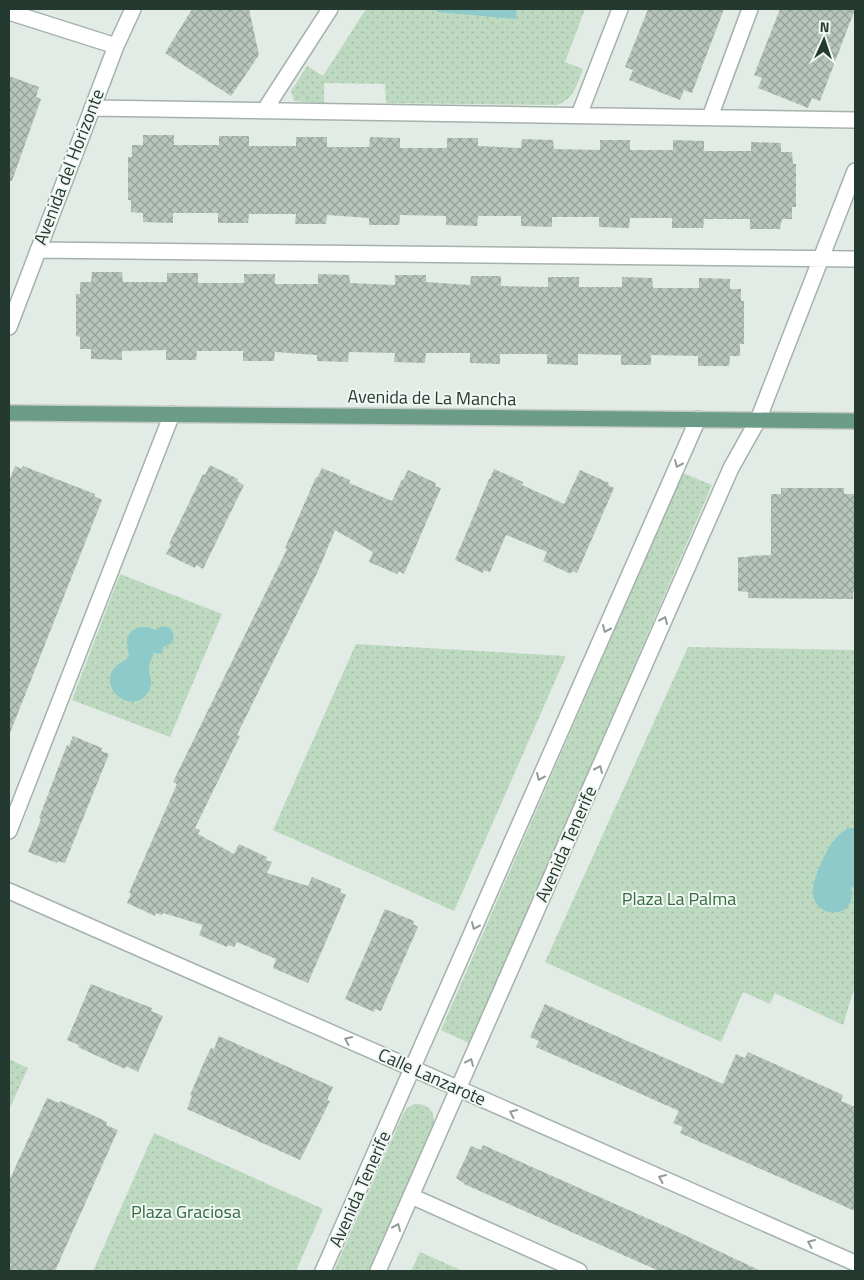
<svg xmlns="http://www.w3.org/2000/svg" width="864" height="1280" viewBox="0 0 864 1280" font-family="'Titillium Web',sans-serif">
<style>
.park{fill:url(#park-dots)}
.water{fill:#8fcacb}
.building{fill:url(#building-cross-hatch)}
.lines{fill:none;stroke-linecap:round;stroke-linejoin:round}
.minor-casing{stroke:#a5b2ab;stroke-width:18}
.major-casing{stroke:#c2c8c5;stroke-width:18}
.minor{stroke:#fff;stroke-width:15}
.major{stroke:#6a9c88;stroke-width:15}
.oneway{stroke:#929c98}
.labels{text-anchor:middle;stroke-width:4;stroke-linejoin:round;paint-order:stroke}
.street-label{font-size:18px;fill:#243a30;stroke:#f2f7f4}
.park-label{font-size:18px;fill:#326d40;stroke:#f2f7f4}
</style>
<defs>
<pattern id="park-dots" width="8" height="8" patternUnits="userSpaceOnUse" patternTransform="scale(1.25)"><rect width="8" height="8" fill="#bddac0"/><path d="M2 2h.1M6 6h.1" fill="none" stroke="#a2bca5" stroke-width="1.8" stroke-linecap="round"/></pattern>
<pattern id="building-cross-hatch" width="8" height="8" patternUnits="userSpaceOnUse" patternTransform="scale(1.25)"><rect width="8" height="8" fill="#b7c5be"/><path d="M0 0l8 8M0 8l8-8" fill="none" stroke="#95a19b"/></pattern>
</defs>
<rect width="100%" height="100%" fill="#e2ebe5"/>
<path class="park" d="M 366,9 L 585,9 L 565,62 L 583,69 C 576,86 575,98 557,105 L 386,103 L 385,84 L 324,83 L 324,103 L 294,101 L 291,91 L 307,66 L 323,76 Z
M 683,473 L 712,485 L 471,1044 L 441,1030 Z
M 120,574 L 222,614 L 170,737 L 72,700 Z
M 356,644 L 566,656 L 454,911 L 273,830 Z
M 688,647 L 855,650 L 855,986 L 843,1025 L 775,993 L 770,1004 L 743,992 L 721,1042 L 545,962 Z
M 9,1059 L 28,1068 L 9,1110 Z
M 414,1104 C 429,1103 437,1113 433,1128 L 370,1271 L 334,1271 L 403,1114 L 407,1108 Z
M 154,1133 L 323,1209 L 296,1271 L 93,1271 Z
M 420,1252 L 463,1271 L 411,1271 Z"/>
<path class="water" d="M 438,9 L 517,9 L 516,19 L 437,12 Z
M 162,626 L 170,628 C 176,636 174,645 163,647 L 162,654 L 154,653 C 152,658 149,663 149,668 C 149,677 154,682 149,691 C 132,722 83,678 129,658 C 129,653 127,648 127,642 C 128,627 144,624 155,630 Z
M 849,828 L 855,828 L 855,888 L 851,887 C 859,918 817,921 813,895 C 812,885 818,870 822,861 C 828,848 836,834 849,828 Z"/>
<path class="building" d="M 192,9 L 249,9 L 259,55 L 231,96 L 165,53 Z
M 648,9 L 724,9 L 692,93 L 684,90 L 680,100 L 629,80 L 633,70 L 625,67 Z
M 780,9 L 855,9 L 820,101 L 812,98 L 808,108 L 758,88 L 762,78 L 754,75 Z
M 9,76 L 39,87 L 36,97 L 41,99 L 12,181 L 9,181 Z
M 143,135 L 174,135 L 174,145 L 219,145 L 219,136 L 249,136 L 249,146 L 296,146 L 296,137 L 327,137 L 327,147 L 369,147 L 370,137 L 400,138 L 400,148 L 447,148 L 447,138 L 478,138 L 478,146 L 521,148 L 522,139 L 553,140 L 554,149 L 600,150 L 600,140 L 630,140 L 630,150 L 673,150 L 673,140 L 704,141 L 704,151 L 751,151 L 751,142 L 781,143 L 781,152 L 792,152 L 793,164 L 796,164 L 796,207 L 792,207 L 792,219 L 782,219 L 780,229 L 750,229 L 750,219 L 704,219 L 703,228 L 672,228 L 672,218 L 630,218 L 629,228 L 599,227 L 599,217 L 552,217 L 552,227 L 521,226 L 521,216 L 478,216 L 477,226 L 446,225 L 446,216 L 400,215 L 399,225 L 369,225 L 369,218 L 327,215 L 326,224 L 295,224 L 296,214 L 249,214 L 248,223 L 218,223 L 218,213 L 173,213 L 173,223 L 143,222 L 143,213 L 131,212 L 131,200 L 128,200 L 128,157 L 132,157 L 132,145 L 143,145 Z
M 92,272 L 122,272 L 123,282 L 167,282 L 167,273 L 198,273 L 198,283 L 244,283 L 244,274 L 275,274 L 275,284 L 318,284 L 318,274 L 349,275 L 350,283 L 395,285 L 395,275 L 426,275 L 426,282 L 470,285 L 471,276 L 501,276 L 501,286 L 548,287 L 548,277 L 579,277 L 579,287 L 622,287 L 622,277 L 652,278 L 653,288 L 699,288 L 699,278 L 730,279 L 730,289 L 741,289 L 741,301 L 744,301 L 744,344 L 740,344 L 740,356 L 730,356 L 729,366 L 698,366 L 698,356 L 651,355 L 651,365 L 621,365 L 621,355 L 578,354 L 578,365 L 547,364 L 547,354 L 500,354 L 500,364 L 470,363 L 470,353 L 426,353 L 425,363 L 394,362 L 395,353 L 349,352 L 348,362 L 317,361 L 317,355 L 275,352 L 274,361 L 243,361 L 243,351 L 197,351 L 196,360 L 166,360 L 166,350 L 122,351 L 122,360 L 91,359 L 91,349 L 80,349 L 80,337 L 76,336 L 76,294 L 80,294 L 80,282 L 91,282 Z
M 210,465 L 238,479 L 237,481 L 244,485 L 203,569 L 196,565 L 195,568 L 166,554 L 171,545 L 169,544 L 203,474 L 205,475 Z
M 15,466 L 22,469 L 23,466 L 95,494 L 94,496 L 102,500 L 10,733 L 9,733 L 9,481 Z
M 322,468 L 350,480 L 349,483 L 392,501 L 402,479 L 403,480 L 408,470 L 436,483 L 435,486 L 441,488 L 404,574 L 399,571 L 397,574 L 369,562 L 373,552 L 335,530 L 318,571 L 237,735 L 240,736 L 195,828 L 200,830 L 198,834 L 234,854 L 239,844 L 267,857 L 266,860 L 272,862 L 267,873 L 308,886 L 312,877 L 341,889 L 340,892 L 346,895 L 308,983 L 273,968 L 276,959 L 237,942 L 234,947 L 228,945 L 227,947 L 199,935 L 203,925 L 163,913 L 162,915 L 156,913 L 155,916 L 127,903 L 131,894 L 129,893 L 177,784 L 173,782 L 287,549 L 285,548 L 316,477 L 317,478 Z
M 494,469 L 523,482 L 522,485 L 564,504 L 580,470 L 609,483 L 608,485 L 614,488 L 577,573 L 572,571 L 571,574 L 543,561 L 547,552 L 506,535 L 490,572 L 484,570 L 483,573 L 455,560 L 489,479 L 490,479 Z
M 781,488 L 844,488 L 844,494 L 855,494 L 855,592 L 853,592 L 853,599 L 748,598 L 748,592 L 738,591 L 738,557 L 748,557 L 748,556 L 771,555 L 771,494 L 781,494 Z
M 73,736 L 102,748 L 101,751 L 109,754 L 65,863 L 58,861 L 57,863 L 28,852 L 41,819 L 39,818 L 67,745 L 69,746 Z
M 385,909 L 414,921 L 413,924 L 418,927 L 381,1011 L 375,1009 L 374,1012 L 345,999 Z
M 91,984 L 152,1008 L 151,1011 L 163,1016 L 138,1072 L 126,1066 L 125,1069 L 78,1047 L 79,1045 L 67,1040 Z
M 545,1004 L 723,1084 L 736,1054 L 745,1058 L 748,1052 L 843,1095 L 841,1101 L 855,1107 L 855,1211 L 680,1133 L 683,1127 L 673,1123 L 679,1111 L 536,1047 L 539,1041 L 530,1037 Z
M 219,1036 L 333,1087 L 327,1100 L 330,1101 L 300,1160 L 187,1109 L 192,1096 L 190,1095 L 205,1060 L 211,1048 L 214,1049 Z
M 47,1098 L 59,1103 L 60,1101 L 86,1112 L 107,1122 L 106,1125 L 118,1130 L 55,1271 L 9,1271 L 9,1181 Z
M 483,1145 L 678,1232 L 761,1271 L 659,1271 L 464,1184 L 464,1183 L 456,1178 L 471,1146 L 481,1150 Z"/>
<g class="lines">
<defs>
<path id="minor" d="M 9,12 L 116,46
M 92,108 L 855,120
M 264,111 L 330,9
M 579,115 L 620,9
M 710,117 L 750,9
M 38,250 L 855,259
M 9,327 L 116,46 L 133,9
M 9,831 L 172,414
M 9,891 L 855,1263
M 411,1196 L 579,1271
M 323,1271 L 698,419
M 378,1271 L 731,468 L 758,420 L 855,171"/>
<path id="major" d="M 9,413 L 855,421"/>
</defs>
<use href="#minor" class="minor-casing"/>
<use href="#major" class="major-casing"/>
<use href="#minor" class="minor"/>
<use href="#major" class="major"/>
</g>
<defs><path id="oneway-chevron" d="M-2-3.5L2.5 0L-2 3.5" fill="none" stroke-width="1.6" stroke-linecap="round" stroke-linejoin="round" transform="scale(1.25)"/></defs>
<g class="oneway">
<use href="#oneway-chevron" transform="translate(678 464) rotate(114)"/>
<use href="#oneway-chevron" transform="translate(664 620) rotate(-66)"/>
<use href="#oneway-chevron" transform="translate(606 629) rotate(114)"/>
<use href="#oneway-chevron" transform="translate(599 769) rotate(-66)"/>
<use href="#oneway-chevron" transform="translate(540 777) rotate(114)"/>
<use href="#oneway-chevron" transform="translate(475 926) rotate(114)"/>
<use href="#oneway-chevron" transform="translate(348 1040) rotate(-156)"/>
<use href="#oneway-chevron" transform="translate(470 1062) rotate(-66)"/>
<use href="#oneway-chevron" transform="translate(513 1113) rotate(-156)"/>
<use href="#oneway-chevron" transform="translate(662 1178) rotate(-156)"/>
<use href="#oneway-chevron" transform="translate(397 1227) rotate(-66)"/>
<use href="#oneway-chevron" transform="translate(811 1243) rotate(-156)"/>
</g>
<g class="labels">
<g class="street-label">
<text transform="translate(69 167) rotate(-69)" y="6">Avenida del Horizonte</text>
<text transform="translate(432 398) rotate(1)" y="6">Avenida de La Mancha</text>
<text transform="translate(566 844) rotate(-66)" y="6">Avenida Tenerife</text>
<text transform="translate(432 1077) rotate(24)" y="6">Calle Lanzarote</text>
<text transform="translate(360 1189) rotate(-66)" y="6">Avenida Tenerife</text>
</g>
<g class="park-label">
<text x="679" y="905">Plaza La Palma</text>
<text x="186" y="1218">Plaza Graciosa</text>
</g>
</g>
<rect width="864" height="1280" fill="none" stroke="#243a30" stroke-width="20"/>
<g transform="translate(824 40) rotate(3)" stroke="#f2f7f4" stroke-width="4" paint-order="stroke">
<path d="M0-4L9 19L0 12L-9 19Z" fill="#243a30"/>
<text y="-8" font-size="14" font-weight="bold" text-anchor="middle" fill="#243a30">N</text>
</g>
</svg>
